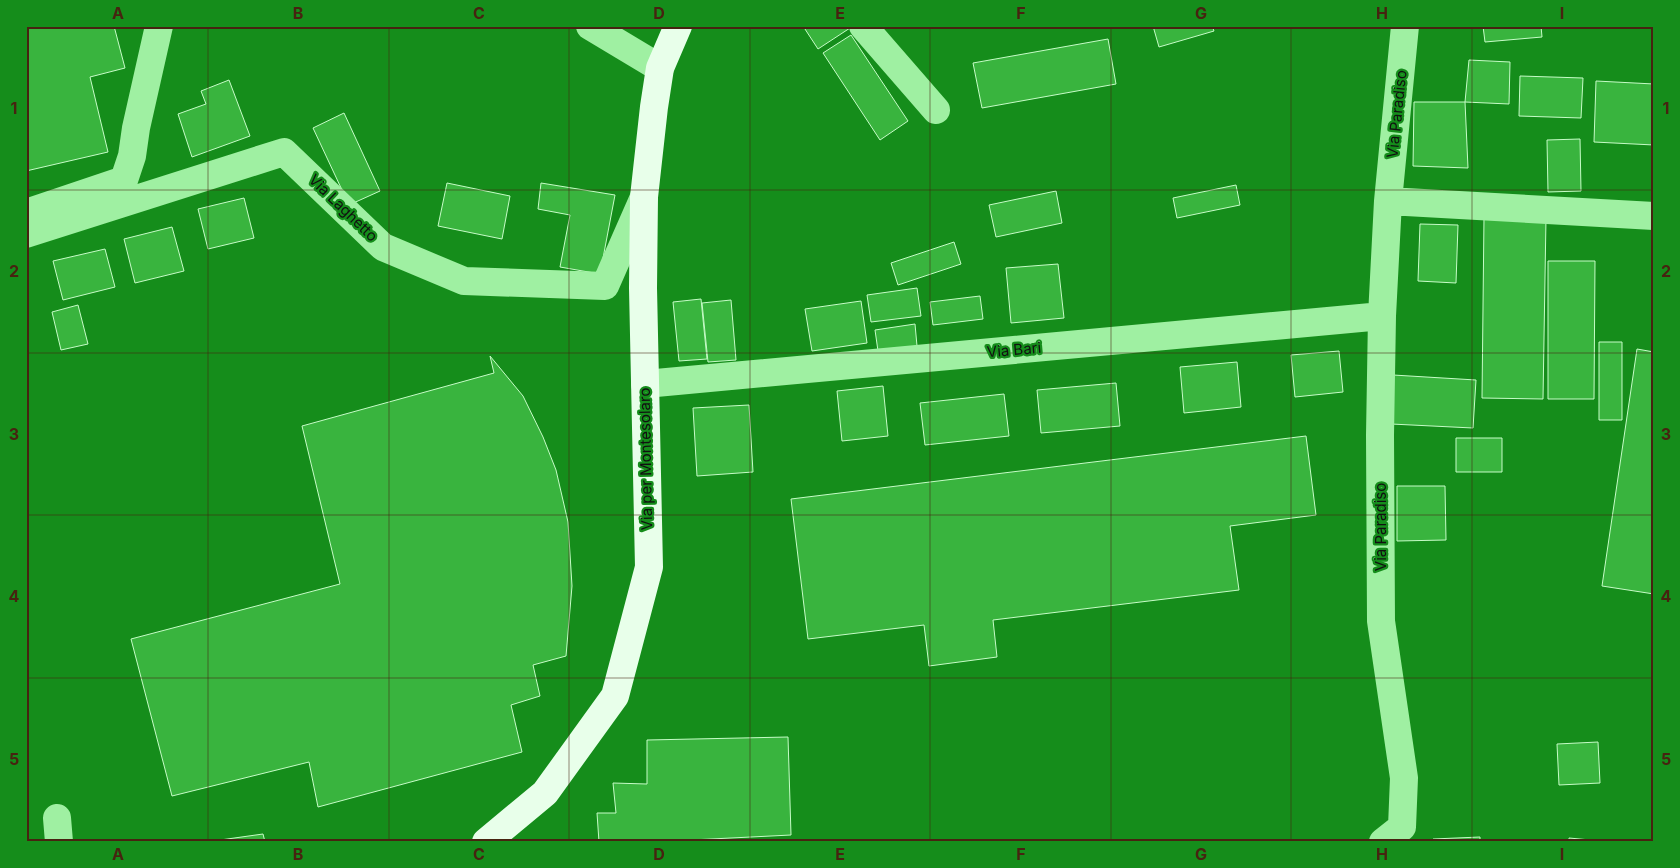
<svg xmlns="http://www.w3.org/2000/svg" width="1680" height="868" viewBox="0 0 1680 868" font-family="Inter,sans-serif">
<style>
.building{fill:#39b43e;stroke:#c6fcc7}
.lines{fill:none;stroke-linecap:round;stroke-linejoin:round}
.minor{stroke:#9ff0a2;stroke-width:28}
.major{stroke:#e8ffea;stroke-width:28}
.grid{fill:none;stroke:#472310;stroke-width:1;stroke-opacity:0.55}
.labels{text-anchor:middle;stroke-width:4.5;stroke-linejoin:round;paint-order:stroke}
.street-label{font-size:15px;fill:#111;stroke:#158d1b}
.neatline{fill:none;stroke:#472310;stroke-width:2}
.grid-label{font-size:16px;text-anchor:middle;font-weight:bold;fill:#472310}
</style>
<rect width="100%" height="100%" fill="#158d1b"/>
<path class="building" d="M 26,26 L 114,26 L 125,68 L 90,77 L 108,152 L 26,171 Z
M 803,26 L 850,26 L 850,28 L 818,49 Z
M 1153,26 L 1212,26 L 1214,31 L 1159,47 Z
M 1483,26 L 1541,26 L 1542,37 L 1485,42 Z
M 851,35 L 908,121 L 880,140 L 823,53 Z
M 1108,39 L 1116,84 L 982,108 L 973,63 Z
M 1469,60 L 1510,62 L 1509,104 L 1465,102 Z
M 1520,76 L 1583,78 L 1581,118 L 1519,116 Z
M 229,80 L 250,136 L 192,157 L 178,114 L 206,104 L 201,91 Z
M 1596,81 L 1654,84 L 1654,145 L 1594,142 Z
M 1414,102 L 1465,102 L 1468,168 L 1413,166 Z
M 344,113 L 380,191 L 349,205 L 313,128 Z
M 1580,139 L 1581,191 L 1548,192 L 1547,140 Z
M 447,183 L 510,196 L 502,239 L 438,226 Z
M 541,183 L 615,195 L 600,274 L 560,267 L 570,215 L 538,209 Z
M 1236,185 L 1240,205 L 1177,218 L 1173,198 Z
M 1056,191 L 1062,223 L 996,237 L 989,205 Z
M 244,198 L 254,238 L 208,249 L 198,209 Z
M 1484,217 L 1546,218 L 1543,399 L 1482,398 Z
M 1420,224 L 1458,225 L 1456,283 L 1418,281 Z
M 172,227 L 184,271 L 135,283 L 124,239 Z
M 954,242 L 961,264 L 898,285 L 891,263 Z
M 105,249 L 115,287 L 63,300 L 53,261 Z
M 1548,261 L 1595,261 L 1594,399 L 1548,399 Z
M 1058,264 L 1064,318 L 1011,323 L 1006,268 Z
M 917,288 L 921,316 L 871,322 L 867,295 Z
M 980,296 L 983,319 L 933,325 L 930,302 Z
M 701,299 L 707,359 L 679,361 L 673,302 Z
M 731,300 L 736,360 L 708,362 L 702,303 Z
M 861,301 L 867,343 L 812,351 L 805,309 Z
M 78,305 L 88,344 L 61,350 L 52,312 Z
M 915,324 L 917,346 L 878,351 L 875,330 Z
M 1599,342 L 1622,342 L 1622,420 L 1599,420 Z
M 1637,349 L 1654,352 L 1654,594 L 1602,586 Z
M 1339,351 L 1343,392 L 1295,397 L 1291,355 Z
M 490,356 L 523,396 L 543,437 L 556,470 L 568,522 L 572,586 L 566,656 L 533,665 L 540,696 L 511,705 L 522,752 L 318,807 L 309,762 L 172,796 L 131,639 L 340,584 L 302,426 L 494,373 Z
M 1237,362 L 1241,407 L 1184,413 L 1180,367 Z
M 1393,375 L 1476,380 L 1473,428 L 1391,424 Z
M 1116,383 L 1120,426 L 1041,433 L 1037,390 Z
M 883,386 L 888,436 L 842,441 L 837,391 Z
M 1004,394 L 1009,436 L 925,445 L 920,403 Z
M 749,405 L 753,472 L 697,476 L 693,408 Z
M 1306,436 L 1316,515 L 1230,526 L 1239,590 L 993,620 L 997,657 L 929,666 L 924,625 L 808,639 L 791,499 Z
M 1456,438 L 1502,438 L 1502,472 L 1456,472 Z
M 1397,486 L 1445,486 L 1446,540 L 1397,541 Z
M 788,737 L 791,835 L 651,842 L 599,842 L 597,813 L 616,813 L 613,783 L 647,784 L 647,740 Z
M 1598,742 L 1600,783 L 1559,785 L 1557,744 Z
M 263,834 L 265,842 L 206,842 Z
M 1480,837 L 1480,842 L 1433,842 L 1433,839 Z
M 1569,838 L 1612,842 L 1569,842 Z"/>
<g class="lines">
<path class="minor" d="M 590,26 L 660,68
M 863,26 L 936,110
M 1388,201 L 1654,216
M 26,213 L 124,180 L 132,156 L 136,128 L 159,26
M 26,234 L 284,152 L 383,247 L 464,281 L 605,286 L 644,197
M 645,384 L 1382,316
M 57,818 L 59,842
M 1383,842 L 1402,827 L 1404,778 L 1381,621 L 1380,435 L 1382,316 L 1388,201 L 1405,26"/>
<path class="major" d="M 486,842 L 545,793 L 615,696 L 649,567 L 643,288 L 644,197 L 654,107 L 660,68 L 678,26"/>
</g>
<path class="grid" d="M 208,26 L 208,842M 389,26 L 389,842M 569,26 L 569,842M 750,26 L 750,842M 930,26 L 930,842M 1111,26 L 1111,842M 1291,26 L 1291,842M 1472,26 L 1472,842M 26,190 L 1654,190M 26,353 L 1654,353M 26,515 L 1654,515M 26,678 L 1654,678"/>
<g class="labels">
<g class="street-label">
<text transform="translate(1397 114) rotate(-84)" y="5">Via Paradiso</text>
<text transform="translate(343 208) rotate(44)" y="5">Via Laghetto</text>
<text transform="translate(1014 350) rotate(-5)" y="5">Via Bari</text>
<text transform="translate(646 459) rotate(-91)" y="5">Via per Montesolaro</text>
<text transform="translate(1381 527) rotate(-90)" y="5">Via Paradiso</text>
</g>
</g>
<rect width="1680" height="868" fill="none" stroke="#158d1b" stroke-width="55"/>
<rect x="28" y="28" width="1624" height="812" class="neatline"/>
<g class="grid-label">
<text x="118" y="19">A</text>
<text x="298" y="19">B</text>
<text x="479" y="19">C</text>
<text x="659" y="19">D</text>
<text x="840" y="19">E</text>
<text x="1021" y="19">F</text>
<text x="1201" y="19">G</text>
<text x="1382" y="19">H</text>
<text x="1562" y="19">I</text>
<text x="14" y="114">1</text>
<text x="1666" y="114">1</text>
<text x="14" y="277">2</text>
<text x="1666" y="277">2</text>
<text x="14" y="440">3</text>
<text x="1666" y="440">3</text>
<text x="14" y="602">4</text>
<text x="1666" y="602">4</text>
<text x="14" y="765">5</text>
<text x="1666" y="765">5</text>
<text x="118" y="860">A</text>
<text x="298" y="860">B</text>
<text x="479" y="860">C</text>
<text x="659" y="860">D</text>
<text x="840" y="860">E</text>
<text x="1021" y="860">F</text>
<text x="1201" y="860">G</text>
<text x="1382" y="860">H</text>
<text x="1562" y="860">I</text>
</g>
</svg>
